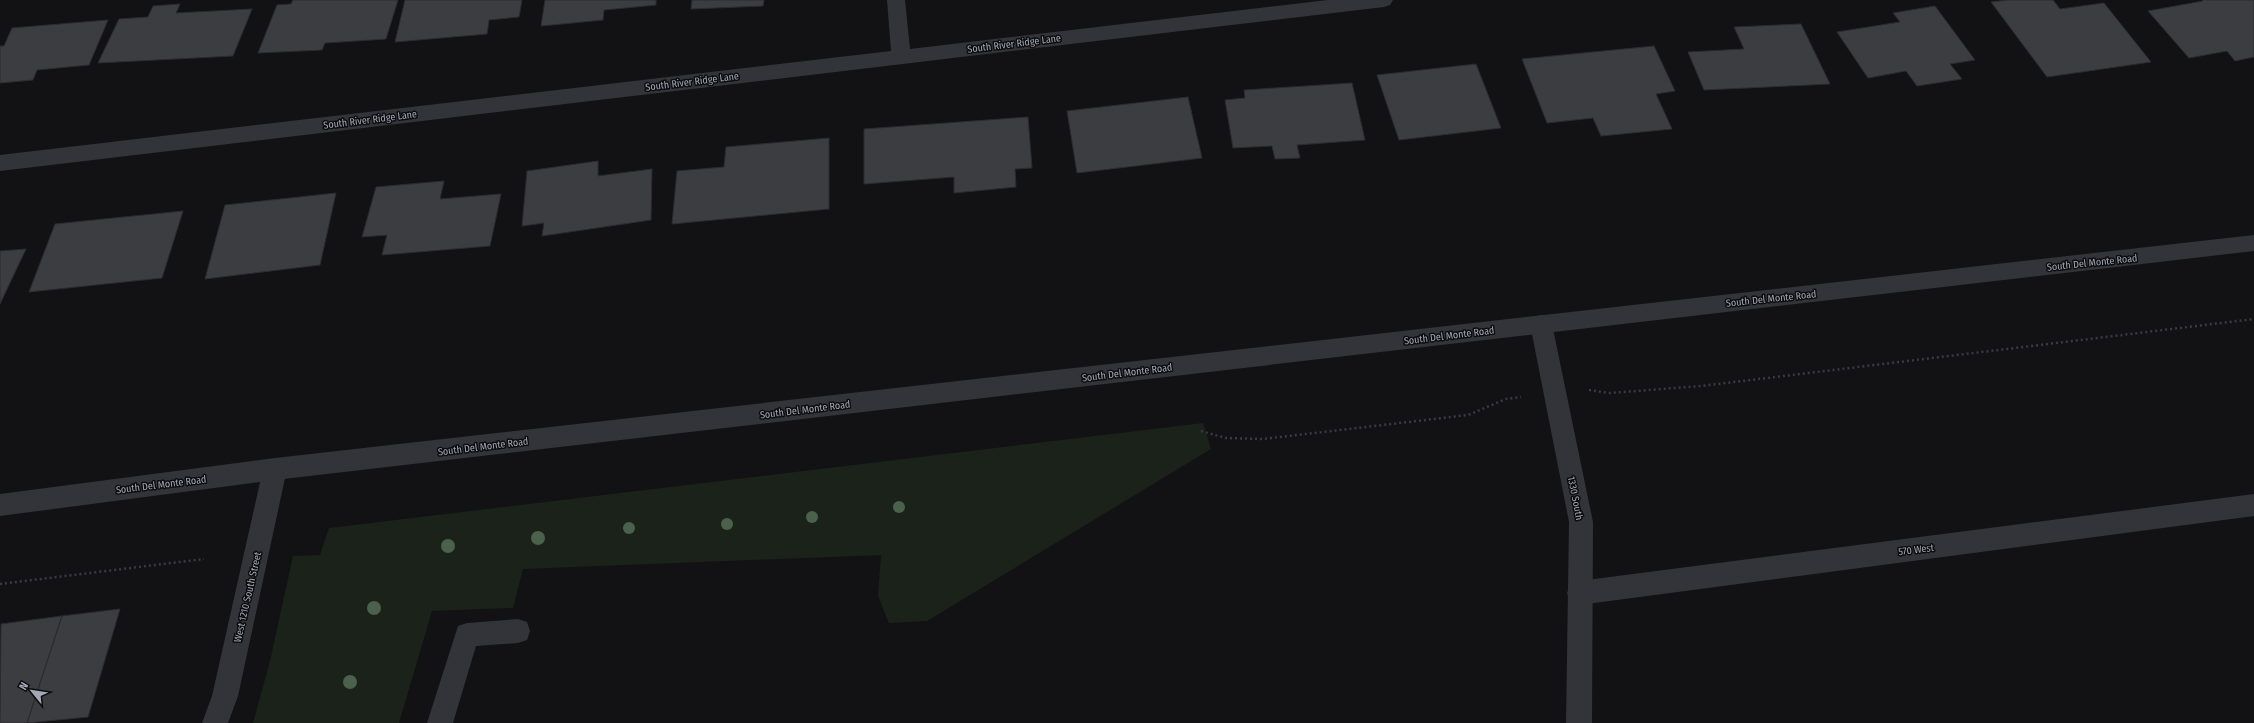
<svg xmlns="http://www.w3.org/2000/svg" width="2254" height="723" viewBox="0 0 2254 723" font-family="'Fira Sans Condensed',sans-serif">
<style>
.green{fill:#1a221a}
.building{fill:#3c3d41;stroke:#2c2c30}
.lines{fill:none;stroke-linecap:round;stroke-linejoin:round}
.path{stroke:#393b40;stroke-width:2.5;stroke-dasharray:2 3;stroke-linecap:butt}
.service{fill:#333439;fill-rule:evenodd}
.minor{fill:#333439;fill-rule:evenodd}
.tertiary{fill:#333439;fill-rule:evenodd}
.tree{fill:#4a614b}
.labels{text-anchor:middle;stroke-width:3;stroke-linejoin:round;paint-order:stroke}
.street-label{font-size:10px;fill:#a2a9b5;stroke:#0d0d0f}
</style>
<rect width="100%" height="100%" fill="#121214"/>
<path class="green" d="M 1203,423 L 1211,449 L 927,621 L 889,623 L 878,596 L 881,555 L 523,569 L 513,608 L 432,611 L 399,723 L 253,723 L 270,661 L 293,556 L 320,555 L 329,528 Z"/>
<path class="building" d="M 293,0 L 398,0 L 386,39 L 325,43 L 322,50 L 258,53 L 277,5 L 291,4 Z
M 405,0 L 522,0 L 519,17 L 489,20 L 487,34 L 395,42 Z
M 545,0 L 656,0 L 656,5 L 604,10 L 603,20 L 541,26 Z
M 692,0 L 764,0 L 763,6 L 691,9 Z
M 2008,0 L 2053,0 L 2060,9 L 2104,3 L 2151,62 L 2047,77 L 1991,2 Z
M 2202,0 L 2254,0 L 2254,57 L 2235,61 L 2227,51 L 2189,58 L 2148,11 L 2203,1 Z
M 180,4 L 176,13 L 252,9 L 233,56 L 98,63 L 119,19 L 148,17 L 153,6 Z
M 1935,6 L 1975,60 L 1950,64 L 1962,79 L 1917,86 L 1906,71 L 1868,78 L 1837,32 L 1900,22 L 1893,13 Z
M 108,20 L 89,65 L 37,70 L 33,80 L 0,83 L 0,46 L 4,46 L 12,28 Z
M 1801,24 L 1830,84 L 1704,90 L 1688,52 L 1744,49 L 1734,27 Z
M 1654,46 L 1675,91 L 1656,94 L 1672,129 L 1601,136 L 1593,118 L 1547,123 L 1522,59 Z
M 1476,64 L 1501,128 L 1399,140 L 1377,75 Z
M 1352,83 L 1365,140 L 1297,145 L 1300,158 L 1275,159 L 1272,146 L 1233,148 L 1225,100 L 1245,98 L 1244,90 Z
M 1188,97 L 1202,158 L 1077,173 L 1067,111 Z
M 1028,117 L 1032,168 L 1015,169 L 1016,187 L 954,193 L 954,177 L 864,184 L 864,129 Z
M 829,138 L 829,209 L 672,224 L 677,171 L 724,167 L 726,147 Z
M 598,161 L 598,176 L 652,169 L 651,220 L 542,236 L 544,223 L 522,226 L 527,171 Z
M 444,181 L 440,199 L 501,194 L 490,246 L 382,255 L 387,235 L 362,237 L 376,187 Z
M 336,193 L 320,265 L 205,279 L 225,205 Z
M 183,211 L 162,278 L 29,292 L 55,224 Z
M 26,249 L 0,304 L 0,251 Z
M 120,609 L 88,717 L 27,723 L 62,616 Z
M 62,616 L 27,723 L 0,723 L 1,624 Z"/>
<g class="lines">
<path class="path" d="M 1589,390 L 1610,393 L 1701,386 L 2254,319
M 1201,431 L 1226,438 L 1263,439 L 1468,415 L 1506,399 L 1521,397
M 0,584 L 204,559"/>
<path class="service" d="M 2254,494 L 2254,516 L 1579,605 L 1570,601 L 1567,593 L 1570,585 L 1579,581 Z
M 518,619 L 527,622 L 530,631 L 527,640 L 518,643 L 476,646 L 453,723 L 427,723 L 458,626 L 467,623 Z"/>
<path class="minor" d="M 887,0 L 905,0 L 910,49 L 1328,0 L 1393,0 L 1390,5 L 1384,7 L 0,171 L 0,155 L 891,51 Z
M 1541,315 L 1549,318 L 1552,324 L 1593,522 L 1592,723 L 1566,723 L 1569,522 L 1530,324 L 1533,318 Z
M 275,458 L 283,462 L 287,469 L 238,696 L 228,723 L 202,723 L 212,696 L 263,469 L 267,462 Z"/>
<path class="tertiary" d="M 2254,235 L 2254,251 L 275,480 L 0,516 L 0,494 L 275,458 Z"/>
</g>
<g class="tree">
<circle cx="899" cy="507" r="6"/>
<circle cx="812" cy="517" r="6"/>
<circle cx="727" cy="524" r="6"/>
<circle cx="629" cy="528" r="6"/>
<circle cx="538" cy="538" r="7"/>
<circle cx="448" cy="546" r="7"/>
<circle cx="374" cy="608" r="7"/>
<circle cx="350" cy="682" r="7"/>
</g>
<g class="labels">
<g class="street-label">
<text transform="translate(1014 43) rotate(-7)" y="4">South River Ridge Lane</text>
<text transform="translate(692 81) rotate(-7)" y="4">South River Ridge Lane</text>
<text transform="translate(370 119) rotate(-7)" y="4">South River Ridge Lane</text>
<text transform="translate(2092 262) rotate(-6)" y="4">South Del Monte Road</text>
<text transform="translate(1771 298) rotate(-6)" y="4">South Del Monte Road</text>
<text transform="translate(1449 335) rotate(-7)" y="4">South Del Monte Road</text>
<text transform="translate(1127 372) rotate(-7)" y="4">South Del Monte Road</text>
<text transform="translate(805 409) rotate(-7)" y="4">South Del Monte Road</text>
<text transform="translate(483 446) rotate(-7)" y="4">South Del Monte Road</text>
<text transform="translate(161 484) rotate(-7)" y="4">South Del Monte Road</text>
<text transform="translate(1576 498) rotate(79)" y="4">1330 South</text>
<text transform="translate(1916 549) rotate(-7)" y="4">570 West</text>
<text transform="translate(247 597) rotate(-77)" y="4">West 1210 South Street</text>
</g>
</g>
<g transform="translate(32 691) rotate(300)" stroke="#0d0d0f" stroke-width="3" paint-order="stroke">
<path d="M0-3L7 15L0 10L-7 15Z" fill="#a2a9b5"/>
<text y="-6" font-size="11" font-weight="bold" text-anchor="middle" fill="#a2a9b5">N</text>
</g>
</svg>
